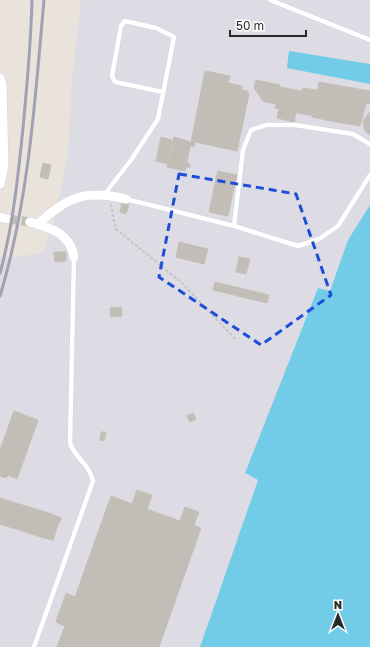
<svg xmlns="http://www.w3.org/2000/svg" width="370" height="647" viewBox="0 0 370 647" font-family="'Golos Text',sans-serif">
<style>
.industrial{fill:#dddbe3}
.water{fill:#73cce7}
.building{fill:#c2bdb7;stroke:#c5bfb5}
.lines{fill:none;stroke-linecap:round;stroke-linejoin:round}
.minor-tunnel{stroke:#c3beb7;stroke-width:9;stroke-dasharray:9 4.5;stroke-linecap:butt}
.service-casing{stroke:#d0d4e1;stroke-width:5.5}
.minor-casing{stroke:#d0d4e1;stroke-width:10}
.path{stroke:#c3c3c3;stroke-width:2;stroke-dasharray:3 2;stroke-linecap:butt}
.service{stroke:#fff;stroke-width:4.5}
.minor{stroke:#fff;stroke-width:9}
.rail{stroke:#9ea2b2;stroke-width:3}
.marked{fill:none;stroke:#1d4ed8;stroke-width:3;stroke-dasharray:8 5;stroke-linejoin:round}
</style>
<rect width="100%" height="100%" fill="#eae3db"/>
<path class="industrial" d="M 81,0 L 370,0 L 370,205 L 348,240 L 330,292 L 318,289 L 245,473 L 258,480 L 200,647 L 0,647 L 0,258 L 24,256 L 44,252 L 49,233 L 54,222 L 68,155 L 71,91 Z"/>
<path class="water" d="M 289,51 L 370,64 L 370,84 L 287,68 Z
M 370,205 L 370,647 L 200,647 L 258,480 L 245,473 L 318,288 L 330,291 L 348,240 Z"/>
<path class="building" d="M 205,71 L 230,76 L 228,83 L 242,86 L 242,90 L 247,91 L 249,94 L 237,151 L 195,142 L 194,147 L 190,146 L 187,163 L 190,164 L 190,168 L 186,167 L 185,171 L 167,167 L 174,137 L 191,142 Z
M 256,80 L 280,85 L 275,104 L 263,101 L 254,88 Z
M 319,82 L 370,91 L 370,104 L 317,94 Z
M 280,87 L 316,94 L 313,116 L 275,108 Z
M 303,88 L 317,90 L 316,94 L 302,91 Z
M 316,94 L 340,98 L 336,122 L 312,117 Z
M 340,98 L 366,104 L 360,126 L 336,122 Z
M 279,109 L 296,113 L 294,122 L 277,118 Z
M 370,112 L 370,135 L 365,131 L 363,122 L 365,118 Z
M 161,137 L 172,140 L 167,164 L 156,161 Z
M 43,163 L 51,165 L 48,179 L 40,177 Z
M 218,171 L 237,175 L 235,183 L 216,179 Z
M 216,179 L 235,183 L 228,216 L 209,212 Z
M 122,203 L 129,205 L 126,214 L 120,212 Z
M 179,242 L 208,249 L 204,264 L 176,257 Z
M 54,252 L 66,252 L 66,261 L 55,262 Z
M 239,257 L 250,259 L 246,274 L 236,272 Z
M 215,282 L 269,295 L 267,303 L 213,290 Z
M 121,307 L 122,316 L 111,317 L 110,308 Z
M 14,411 L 38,420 L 17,479 L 8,475 L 6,478 L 0,476 L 0,450 Z
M 193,413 L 196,419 L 190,422 L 187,416 Z
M 101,432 L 106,432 L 104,441 L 100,440 Z
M 137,490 L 152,495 L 147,509 L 180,521 L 185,507 L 199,512 L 194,525 L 201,528 L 159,647 L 57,647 L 65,626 L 56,622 L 66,593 L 75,597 L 111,496 L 132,504 Z
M 0,498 L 52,514 L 44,538 L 0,524 Z
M 52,514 L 61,518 L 60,522 L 59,522 L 53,540 L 44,538 Z"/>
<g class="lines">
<path class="minor-tunnel" d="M 8,219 L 30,222"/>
<defs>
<path id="service" d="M 270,0 L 370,40
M 104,195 L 131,160 L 158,119 L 174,37 L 156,28 L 125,21 L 121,26 L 112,76 L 115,82 L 163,92
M 126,199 L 234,226 L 298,246 L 319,239 L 338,226 L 370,175
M 234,226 L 243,150 L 251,130 L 266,125 L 295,125 L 353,134 L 370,144
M 34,647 L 93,481 C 90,465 75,458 70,443 L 74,257"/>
<path id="minor" d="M 0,78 L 2,85 L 4,165 L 0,184
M 0,217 L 8,219
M 30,222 C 51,228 70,233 74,257
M 38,224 C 67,197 86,189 126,199"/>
</defs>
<use href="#service" class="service-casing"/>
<use href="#minor" class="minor-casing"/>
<path class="path" d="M 111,204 L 113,217 L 116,229 L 182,283 L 236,340"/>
<use href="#service" class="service"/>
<use href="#minor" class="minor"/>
<path class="rail" d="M 0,273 C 13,226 18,177 23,128 C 27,86 31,43 32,0
M 0,296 C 29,200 35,100 44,0"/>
</g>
<path class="marked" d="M 179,174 L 296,194 L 331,295 L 261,345 L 159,277 Z"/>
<g transform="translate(338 615)" stroke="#ffffff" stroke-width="3" paint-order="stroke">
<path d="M0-3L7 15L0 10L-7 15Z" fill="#282828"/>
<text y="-6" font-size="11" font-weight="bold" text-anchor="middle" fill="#282828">N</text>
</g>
<path d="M230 30v6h76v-6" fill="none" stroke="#282828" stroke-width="2"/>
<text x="236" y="30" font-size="12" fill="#282828" stroke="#ffffff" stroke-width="3" paint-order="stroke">50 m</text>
</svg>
